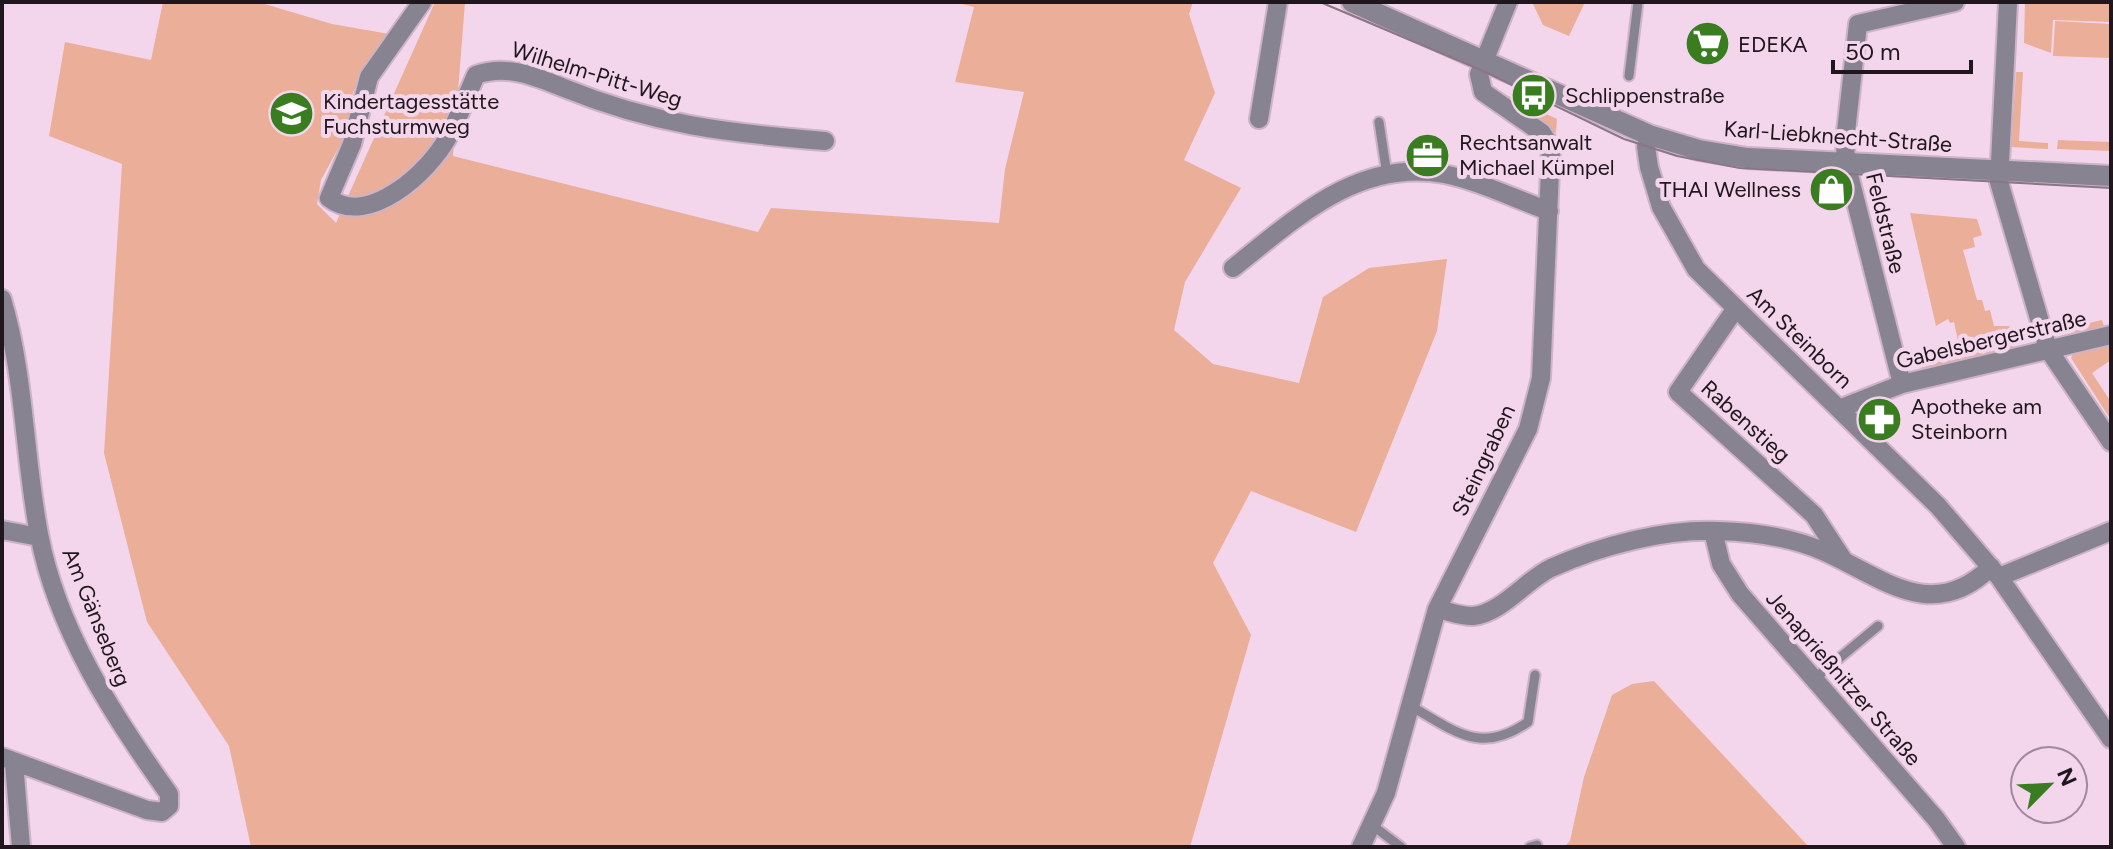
<svg xmlns="http://www.w3.org/2000/svg" width="2113" height="849" viewBox="0 0 2113 849" font-family="Figtree,sans-serif">
<style>
.green{fill:#ebae98}
.lines{fill:none;stroke-linecap:round;stroke-linejoin:round}
.service-casing{stroke:#cdb3c7;stroke-width:13}
.minor-casing{stroke:#cdb3c7;stroke-width:22}
.tertiary-casing{stroke:#cdb3c7;stroke-width:24}
.service{stroke:#878390;stroke-width:9}
.minor{stroke:#878390;stroke-width:18}
.tertiary{stroke:#878390;stroke-width:20}
.tram{stroke:#8a7685;stroke-width:2}
.labels{text-anchor:middle;stroke-width:8;stroke-linejoin:round;paint-order:stroke}
.poi-label{font-size:22px;fill:#20161e;stroke:#f3d6ec;text-anchor:start}
.street-label{font-size:22px;fill:#20161e;stroke:#f3d6ec}
</style>
<rect width="100%" height="100%" fill="#f3d6ec"/>
<path class="green" d="M 163,2 L 258,2 L 332,24 L 389,34 L 353,92 L 345,136 L 321,180 L 317,204 L 336,223 L 435,2 L 465,2 L 453,156 L 758,232 L 771,208 L 999,223 L 1005,169 L 1024,92 L 955,82 L 974,7 L 954,2 L 1193,2 L 1189,14 L 1215,93 L 1184,160 L 1241,188 L 1185,282 L 1174,330 L 1213,364 L 1299,383 L 1323,297 L 1369,268 L 1447,259 L 1437,331 L 1356,532 L 1251,491 L 1213,563 L 1251,635 L 1190,847 L 251,847 L 229,746 L 147,622 L 104,453 L 122,164 L 49,136 L 65,42 L 151,60 Z
M 1532,2 L 1585,2 L 1569,36 L 1543,25 Z
M 2025,2 L 2111,2 L 2111,22 L 2053,20 L 2051,53 L 2024,43 Z
M 2055,21 L 2111,24 L 2111,58 L 2053,56 Z
M 2016,72 L 2023,72 L 2019,141 L 2048,143 L 2048,149 L 2011,147 Z
M 1489,87 L 1557,119 L 1556,133 Z
M 2058,140 L 2111,142 L 2111,151 L 2057,149 Z
M 1910,213 L 1977,219 L 1982,235 L 1973,238 L 1975,247 L 1963,250 L 1977,300 L 1982,300 L 1985,311 L 1990,310 L 1994,326 L 2009,326 L 2015,347 L 1990,353 L 1992,362 L 1933,376 L 1931,368 L 1918,368 L 1916,361 L 1960,350 L 1954,322 L 1950,323 L 1948,319 L 1936,326 Z
M 2102,320 L 2104,326 L 2064,336 L 2063,329 Z
M 2111,345 L 2111,360 L 2092,373 L 2111,402 L 2111,420 L 2071,358 L 2073,354 Z
M 1654,681 L 1809,847 L 1564,847 L 1570,841 L 1584,777 L 1612,695 L 1632,684 Z"/>
<g class="lines">
<defs>
<path id="service" d="M 1629,76 L 1638,2
M 1379,122 L 1387,175
M 1813,680 L 1878,626
M 1409,705 C 1453,730 1480,756 1528,722 L 1535,675
M 1372,825 L 1401,847
M 1530,847 L 1537,845"/>
<path id="minor" d="M 422,2 L 369,77 L 352,144 L 329,198 C 368,228 429,172 448,137 C 459,117 467,95 476,75 C 506,64 535,76 564,88 C 655,125 727,133 825,141
M 2008,2 L 1999,182 L 2048,349 L 2111,442
M 1259,119 L 1278,2
M 1649,135 L 1646,147 L 1649,167 L 1661,207 L 1696,269 L 1938,506 L 1999,577 L 2111,739
M 1233,268 C 1295,219 1358,158 1444,174 C 1479,181 1515,199 1549,211
M 2,299 C 25,375 24,457 39,534 C 57,630 114,717 169,794 L 169,806 L 162,812 L 147,810 L 2,757
M 1736,308 L 1678,392 L 1814,515 L 1844,561
M 1902,384 L 1846,163 L 1845,141 L 1858,24 L 1955,2
M 1839,409 L 1902,384 L 2111,335
M 2,530 L 39,537
M 1713,531 L 1721,564 L 1740,594 L 1936,819 L 1956,847
M 1999,577 L 2111,531
M 1437,609 C 1448,611 1463,617 1473,616 C 1502,613 1526,580 1551,568 C 1600,546 1663,529 1718,531 C 1754,532 1792,537 1825,552 C 1883,578 1932,624 1991,567
M 14,763 L 21,847
M 1361,847 L 1386,793 L 1437,609 L 1528,429 L 1541,378 L 1551,147 L 1542,133 L 1483,92 L 1479,74 L 1508,2"/>
<path id="tertiary" d="M 1352,2 L 1649,135 L 1699,150 L 1747,158 L 2111,176"/>
</defs>
<use href="#service" class="service-casing"/>
<use href="#minor" class="minor-casing"/>
<use href="#tertiary" class="tertiary-casing"/>
<use href="#service" class="service"/>
<use href="#minor" class="minor"/>
<use href="#tertiary" class="tertiary"/>
<path class="tram" d="M 1320,2 L 1481,70 L 1624,139 L 1677,156 L 1740,168 L 2111,188"/>
</g>
<defs>
<symbol id="supermarket-disc" viewBox="-11 -11 22 22"><circle r="9.5" fill="#397d20" stroke="#f3d6ec"/><path d="M-6-5.5h2.5l.6 2H6L4.5 2H-2.5L-4.4-4H-6ZM-1.5 3.2a1.3 1.3 0 1 0 .1 0ZM3 3.2a1.3 1.3 0 1 0 .1 0Z" fill="#fff"/></symbol>
<symbol id="bus-disc" viewBox="-11 -11 22 22"><circle r="9.5" fill="#397d20" stroke="#f3d6ec"/><path d="M-5-6H5V4H4V6H2V4H-2V6H-4V4H-5ZM-3.5-4V0h7V-4ZM-3.5 1.2v1.5H-2V1.2ZM2 1.2v1.5H3.5V1.2Z" fill="#fff"/></symbol>
<symbol id="school-disc" viewBox="-11 -11 22 22"><circle r="9.5" fill="#397d20" stroke="#f3d6ec"/><path d="M0-5L7-2L0 1L-7-2ZM-4 1L0 2.5L4 1V4Q0 6-4 4Z" fill="#fff"/></symbol>
<symbol id="office-disc" viewBox="-11 -11 22 22"><circle r="9.5" fill="#397d20" stroke="#f3d6ec"/><path d="M-6-3h4V-5.5h4V-3h4V5H-6ZM-1-4.5V-3h2v-1.5ZM-6 0V1H6V0Z" fill="#fff"/></symbol>
<symbol id="shop-disc" viewBox="-11 -11 22 22"><circle r="9.5" fill="#397d20" stroke="#f3d6ec"/><path d="M-5-2.5h2.3a2.7 3.5 0 0 1 5.4 0H5L5.5 6h-11ZM-1.5-2.5h3a1.5 2.3 0 0 0-3 0Z" fill="#fff"/></symbol>
<symbol id="pharmacy-disc" viewBox="-11 -11 22 22"><circle r="9.5" fill="#397d20" stroke="#f3d6ec"/><path d="M-2-6h4v4h4v4h-4v4h-4v-4h-4v-4h4Z" fill="#fff"/></symbol>
</defs>
<g fill-rule="evenodd">
<use href="#supermarket-disc" x="1682" y="18" width="51" height="51"/>
<use href="#bus-disc" x="1508" y="70" width="51" height="51"/>
<use href="#school-disc" x="266" y="88" width="51" height="51"/>
<use href="#office-disc" x="1402" y="130" width="51" height="51"/>
<use href="#shop-disc" x="1806" y="164" width="51" height="51"/>
<use href="#pharmacy-disc" x="1854" y="394" width="51" height="51"/>
</g>
<g class="labels">
<g class="poi-label">
<text x="1738" y="52">EDEKA</text>
<text x="1565" y="103">Schlippenstraße</text>
<text x="323" y="109">Kindertagesstätte<tspan x="323" dy="25">Fuchsturmweg</tspan></text>
<text x="1459" y="150">Rechtsanwalt<tspan x="1459" dy="25">Michael Kümpel</tspan></text>
<text x="1801" y="197" text-anchor="end">THAI Wellness</text>
<text x="1911" y="414">Apotheke am<tspan x="1911" dy="25">Steinborn</tspan></text>
</g>
<g class="street-label">
<text transform="translate(597 74) rotate(17)" y="8">Wilhelm-Pitt-Weg</text>
<text transform="translate(1838 136) rotate(4)" y="8">Karl-Liebknecht-Straße</text>
<text transform="translate(1886 223) rotate(76)" y="8">Feldstraße</text>
<text transform="translate(1800 337) rotate(44)" y="8">Am Steinborn</text>
<text transform="translate(1991 339) rotate(-13)" y="8">Gabelsbergerstraße</text>
<text transform="translate(1746 421) rotate(42)" y="8">Rabenstieg</text>
<text transform="translate(1483 460) rotate(-65)" y="8">Steingraben</text>
<text transform="translate(97 617) rotate(68)" y="8">Am Gänseberg</text>
<text transform="translate(1844 678) rotate(49)" y="8">Jenaprießnitzer Straße</text>
</g>
</g>
<rect width="2113" height="849" fill="none" stroke="#20161e" stroke-width="8"/>
<g transform="translate(2049 785) rotate(66)"><circle r="38" fill="#f3d6ec" stroke="#9f899a" stroke-width="2"/>
<path d="M0-6L14 30L0 20L-14 30Z" fill="#397d20"/>
<text y="-12" font-size="22" font-weight="bold" text-anchor="middle" fill="#20161e">N</text>
</g>
<path d="M1833 60v12h138v-12" fill="none" stroke="#20161e" stroke-width="4"/>
<text x="1845" y="60" font-size="24" fill="#20161e" stroke="#f3d6ec" stroke-width="6" paint-order="stroke">50 m</text>
</svg>
